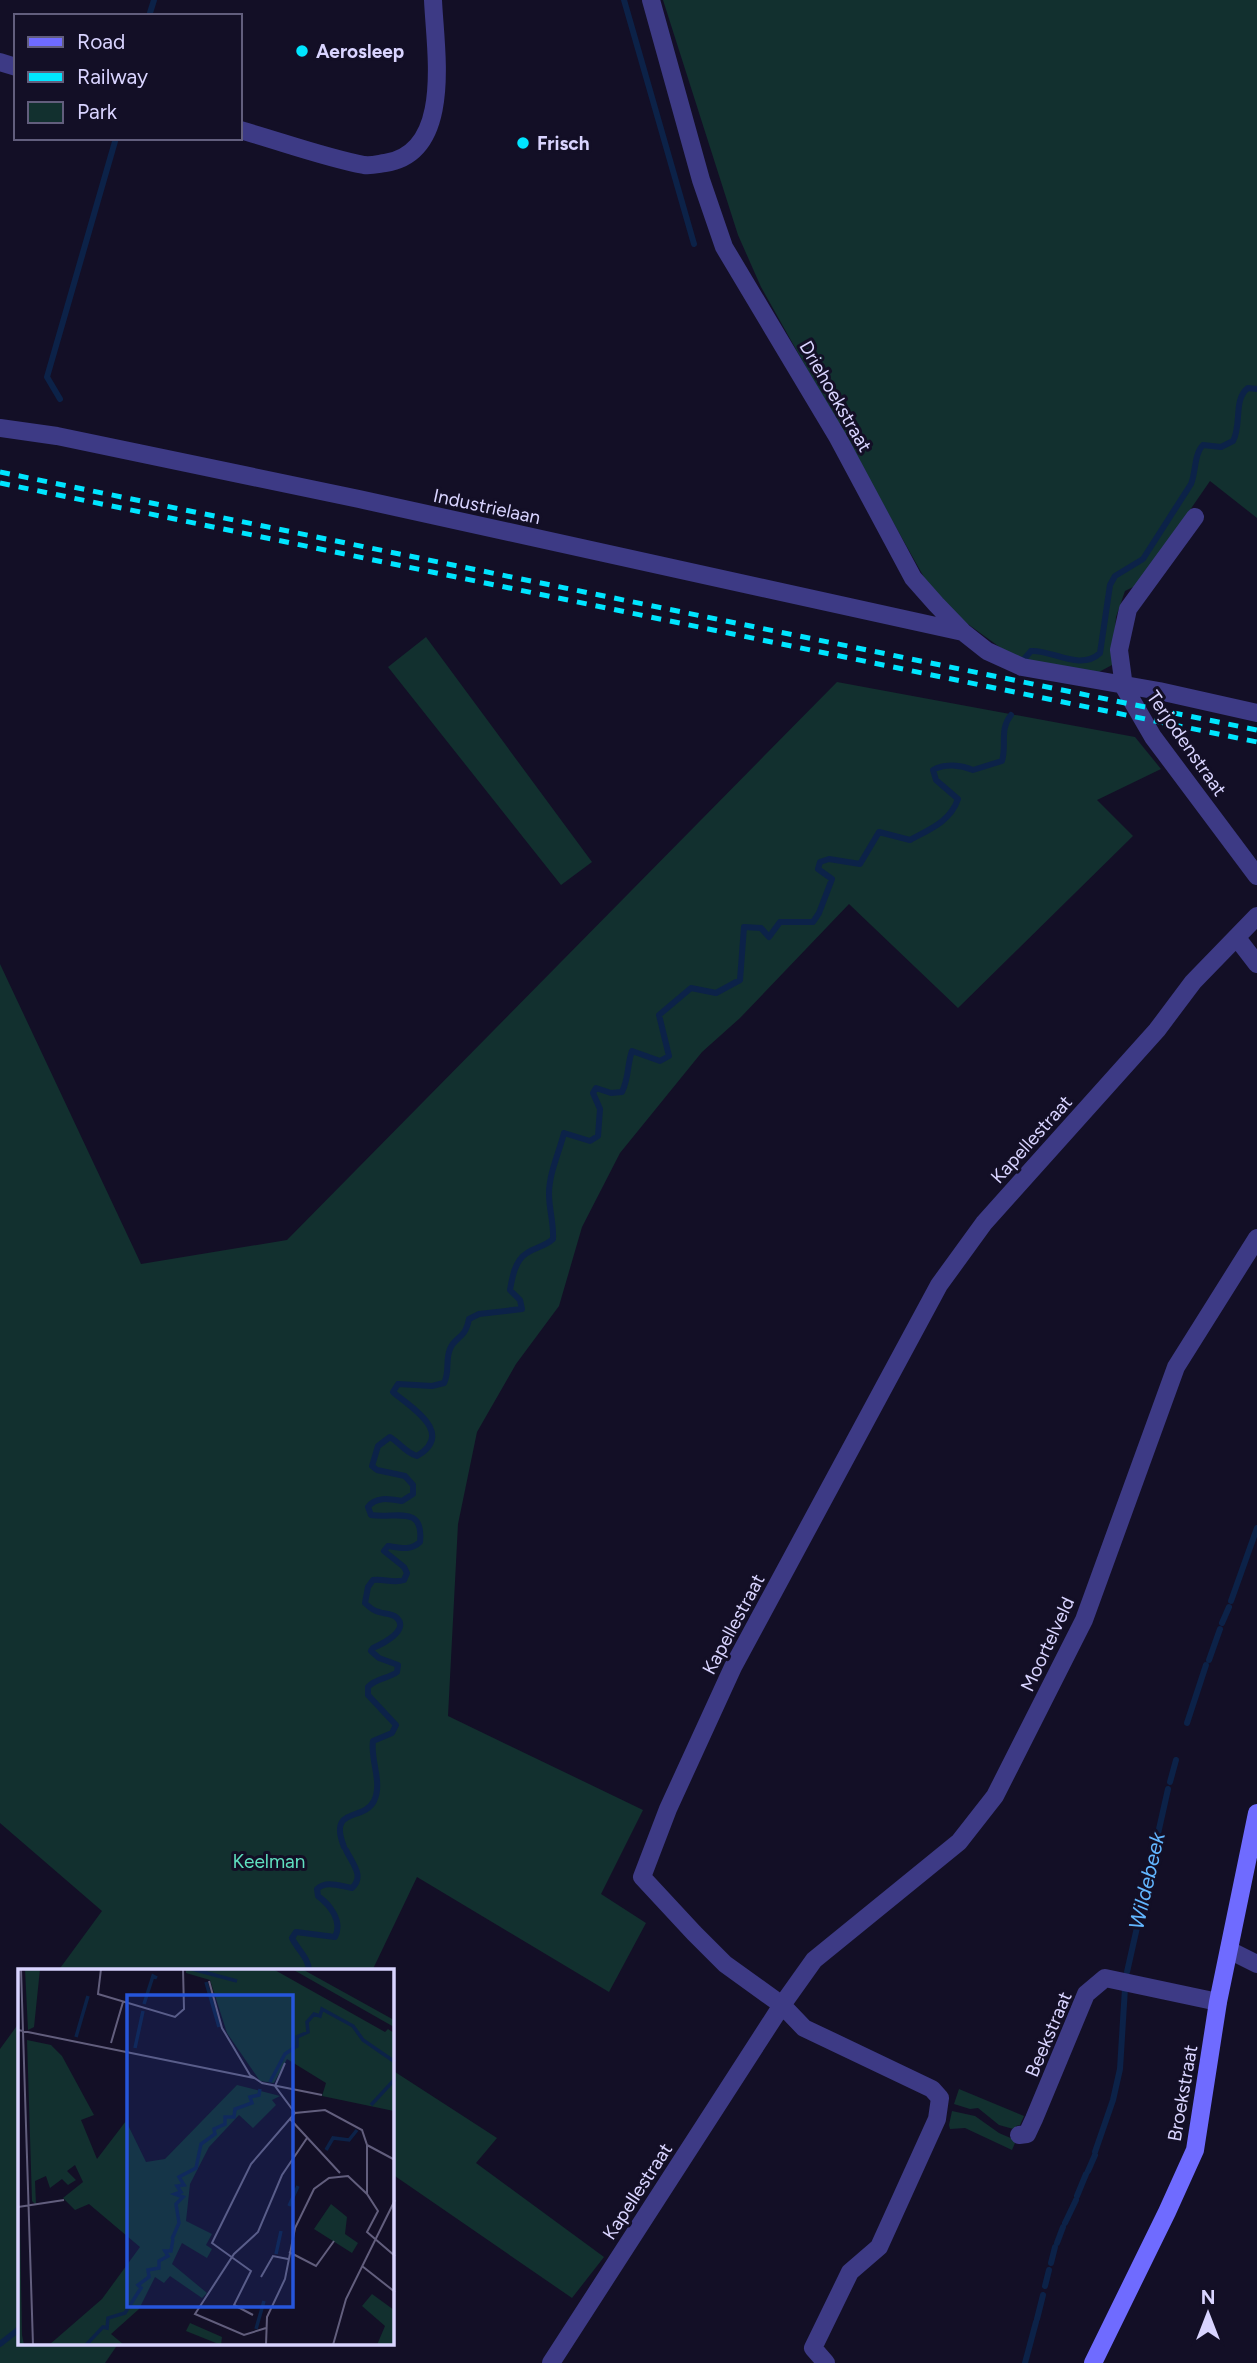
<svg xmlns="http://www.w3.org/2000/svg" width="1257" height="2363" viewBox="0 0 1257 2363" font-family="Figtree,sans-serif">
<style>
.green{fill:#12302f}
.lines{fill:none;stroke-linecap:round;stroke-linejoin:round}
.stream{stroke:#0c2248;stroke-width:6}
.street{stroke:#3d3a85;stroke-width:18}
.secondary{stroke:#6f6bff;stroke-width:18}
.rail{stroke:#00e5ff;stroke-width:5;stroke-dasharray:10 9;stroke-linecap:butt}
.poi-dot{fill:#00e5ff;stroke:#130f26;stroke-width:2.5}
.labels{text-anchor:middle;stroke-width:6;stroke-linejoin:round;paint-order:stroke}
.poi-label{font-size:19px;font-weight:bold;fill:#d9d4ff;stroke:#130f26;text-anchor:start}
.street-label{font-size:19px;fill:#d9d4ff;stroke:#130f26}
.park-label{font-size:19px;fill:#5fe0c0;stroke:#130f26}
.water-label{font-size:21px;font-style:italic;fill:#62b6ff;stroke:#130f26}
.inset-river{fill:none;stroke:#0c2248;stroke-width:3.5}
.inset-road{fill:none;stroke:#625e7d;stroke-width:2}
.view{fill:#2655da;fill-opacity:0.15;stroke:#2655da;stroke-width:3.5}
.inset-edge{fill:none;stroke:#d9d4ff;stroke-width:3.5}
</style>
<rect width="100%" height="100%" fill="#130f26"/>
<path class="green" d="M 663,0 L 1257,0 L 1257,518 L 1210,481 L 1139,584 L 1125,591 L 1116,617 L 1112,665 L 1097,673 L 1057,667 L 1012,656 L 954,614 L 925,579 L 761,287 L 738,235 Z
M 426,637 L 592,862 L 561,885 L 388,667 Z
M 837,682 L 1135,737 L 1161,769 L 1097,800 L 1133,836 L 958,1008 L 849,904 L 740,1018 L 702,1052 L 620,1153 L 582,1227 L 559,1306 L 516,1364 L 477,1432 L 458,1524 L 448,1716 L 643,1810 L 601,1894 L 646,1923 L 609,1992 L 417,1877 L 372,1971 L 58,1971 L 102,1911 L 0,1823 L 0,964 L 141,1264 L 287,1240 Z
M 19,2023 L 19,2344 L 118,2344 L 105,2363 L 0,2363 L 0,2049 Z
M 392,2070 L 497,2138 L 476,2163 L 604,2257 L 572,2298 L 392,2174 Z
M 959,2089 L 1024,2116 L 1020,2125 L 1016,2126 L 1017,2130 L 999,2125 L 978,2108 L 970,2109 L 954,2104 Z
M 952,2111 L 975,2116 L 999,2133 L 1020,2142 L 1015,2143 L 1012,2150 L 965,2128 L 950,2129 L 949,2125 Z"/>
<g class="lines">
<path class="stream" d="M 624,0 L 694,244
M 149,16 L 154,0
M 60,399 L 47,377 L 116,138
M 1025,658 L 1031,651 C 1051,649 1080,672 1100,653 L 1110,585 L 1115,576 L 1143,559 L 1191,484 C 1196,472 1194,454 1203,445 L 1221,447 L 1233,441 C 1242,425 1233,399 1248,388 L 1257,389
M 1231,1601 L 1257,1528
M 1222,1623 L 1229,1607
M 1209,1660 L 1220,1629
M 1187,1723 L 1206,1665
M 1170,1782 L 1176,1760
M 344,1847 C 328,1806 363,1822 374,1801 C 383,1782 370,1760 373,1741 L 392,1733 L 396,1725 L 368,1695 L 368,1687 C 376,1678 388,1679 397,1672 L 398,1665 L 379,1658 L 371,1651 L 373,1648 C 382,1644 411,1630 396,1617 C 391,1613 384,1614 379,1612 C 374,1611 369,1607 365,1603 L 368,1587 L 373,1580 C 383,1578 393,1584 404,1580 L 407,1573 L 404,1567 L 384,1551 L 388,1546 C 401,1548 410,1551 420,1542 C 424,1504 395,1519 371,1515 L 368,1507 C 376,1496 390,1499 402,1501 L 413,1494 L 413,1485 L 405,1476 L 377,1470 L 372,1466 L 378,1446 L 390,1437 C 401,1444 405,1452 417,1456 C 456,1433 410,1407 393,1392 L 398,1384 L 432,1386 L 444,1383 C 450,1372 445,1361 450,1349 C 455,1336 465,1340 469,1319 L 479,1314 L 522,1309 L 520,1300 L 510,1290 C 512,1278 515,1260 527,1253 C 536,1247 544,1247 553,1239 C 554,1224 549,1209 549,1194 C 549,1173 559,1153 564,1133 L 590,1141 L 598,1136 L 600,1109 L 593,1093 L 596,1088 L 611,1093 L 622,1092 C 629,1078 627,1065 632,1051 L 660,1061 L 669,1056 L 659,1015 L 691,988 L 716,993 L 740,980 L 744,927 L 761,928 L 769,937 L 780,922 L 813,922 L 819,913 L 832,879 L 818,869 L 820,862 L 829,859 L 860,864 L 879,832 L 910,840 C 930,829 950,822 958,799 L 936,780 L 933,770 C 945,763 961,765 973,770 L 1002,761 C 1007,744 999,730 1011,715
M 309,1971 C 309,1958 297,1949 292,1938 L 296,1932 L 335,1937 C 343,1921 330,1905 318,1896 L 317,1889 C 326,1880 340,1886 352,1888 C 365,1876 352,1863 346,1850
M 1127,1972 L 1168,1789
M 1095,2152 L 1113,2100 L 1120,2069 L 1125,1988
M 1088,2171 L 1095,2155
M 1077,2196 L 1086,2174
M 1065,2223 L 1076,2200
M 1057,2243 L 1063,2227
M 1051,2263 L 1055,2247
M 1045,2286 L 1049,2270
M 1037,2319 L 1043,2295
M 0,2344 L 19,2329
M 1025,2363 L 1036,2322"/>
<path class="street" d="M 651,0 L 701,180 L 724,247 L 838,438 L 913,578 L 936,604 L 963,632 L 987,651 L 1022,667 L 1159,691 L 1257,713
M 0,62 L 16,67
M 240,130 C 280,141 323,157 364,165 C 371,166 378,164 385,163 C 454,153 435,49 433,0
M 0,428 L 57,436 L 359,499 L 963,632
M 1195,517 L 1128,609 L 1119,650 L 1124,687 L 1153,737 L 1257,876
M 1237,938 L 1257,964
M 1229,1950 L 1257,1964
M 1019,2135 L 1027,2134 L 1034,2119 L 1086,1994 L 1105,1978 L 1218,2002
M 551,2363 L 782,2005 L 814,1960 L 959,1842 L 995,1796 L 1084,1620 L 1176,1367 L 1257,1238
M 826,2363 L 813,2348 L 850,2272 L 879,2247 L 937,2119 L 940,2098 L 932,2089 L 804,2028 L 782,2005 L 725,1964 L 694,1933 L 642,1877 L 668,1809 L 733,1667 L 939,1285 L 984,1223 L 1157,1030 L 1193,982 L 1257,916"/>
<path class="secondary" d="M 1093,2363 L 1167,2212 L 1195,2150 L 1218,2002 L 1257,1813"/>
<path class="rail" d="M 0,472 L 1257,730
M 0,483 L 1257,742"/>
</g>
<g class="poi-dot">
<circle cx="302" cy="51" r="7"/>
<circle cx="523" cy="143" r="7"/>
</g>
<g class="labels">
<g class="poi-label">
<text x="316" y="58">Aerosleep</text>
<text x="537" y="150">Frisch</text>
</g>
<g class="street-label">
<text transform="translate(836 396) rotate(60)" y="7">Driehoekstraat</text>
<text transform="translate(487 506) rotate(12)" y="7">Industrielaan</text>
<text transform="translate(1187 743) rotate(55)" y="7">Terjodenstraat</text>
<text transform="translate(1031 1139) rotate(-48)" y="7">Kapellestraat</text>
<text transform="translate(733 1624) rotate(-62)" y="7">Kapellestraat</text>
<text transform="translate(1047 1644) rotate(-65)" y="7">Moortelveld</text>
<text transform="translate(1048 2034) rotate(-67)" y="7">Beekstraat</text>
<text transform="translate(1182 2093) rotate(-80)" y="7">Broekstraat</text>
<text transform="translate(637 2191) rotate(-57)" y="7">Kapellestraat</text>
</g>
<g class="park-label">
<text x="269" y="1868">Keelman</text>
</g>
<g class="water-label">
<text transform="translate(1147 1881) rotate(-77)" y="7">Wildebeek</text>
</g>
</g>
<g transform="translate(18 1969)">
<rect width="376" height="376" fill="#130f26"/>
<path d="M 7,0 L 22,0 L 16,58 L 10,61 ZM 168,0 L 255,0 L 367,63 L 370,60 L 376,64 L 376,142 L 304,127 L 308,114 L 269,90 L 256,114 L 242,112 L 209,64 L 192,11 L 168,4 ZM 274,0 L 284,0 L 376,51 L 376,58 ZM 9,71 L 33,76 L 44,87 L 76,146 L 63,151 L 79,190 L 108,152 L 128,193 L 147,190 L 219,116 L 262,127 L 254,131 L 258,136 L 235,159 L 221,146 L 191,178 L 172,215 L 168,252 L 194,265 L 188,276 L 194,280 L 189,289 L 164,274 L 154,295 L 189,324 L 184,329 L 152,307 L 146,314 L 137,308 L 121,340 L 93,365 L 106,376 L 31,376 L 84,330 L 122,278 L 71,235 L 57,241 L 45,229 L 65,213 L 57,196 L 49,202 L 58,211 L 50,216 L 44,210 L 32,219 L 28,207 L 17,212 L 18,236 L 14,232 ZM 313,235 L 329,248 L 327,265 L 340,274 L 334,284 L 296,260 ZM 2,257 L 4,366 L 6,376 L 0,376 ZM 354,325 L 376,341 L 376,376 L 359,376 L 367,357 L 344,337 ZM 172,354 L 204,368 L 203,376 L 168,362 Z" fill="#12302f"/>
<path class="inset-river" d="M 174,0 L 219,12M 188,13 L 201,58M 126,35 L 135,7 L 139,9M 58,68 L 70,27M 117,79 L 125,42M 252,113 L 267,85 L 279,77 L 279,68 L 290,63 L 289,53 L 296,45 L 302,47 L 304,40 L 335,57 L 345,71 L 377,93M 353,136 L 377,110M 308,181 L 315,169 L 331,171 L 339,161M 271,237 L 280,217M 154,270 L 161,254 L 158,235 L 165,228 L 157,225 L 163,223 L 159,217 L 166,216 L 161,208 L 178,199 L 183,175 L 197,165 L 196,160 L 207,155 L 207,148 L 216,148 L 217,140 L 234,134 L 232,128 L 241,126 L 242,120M 258,285 L 263,262M 238,360 L 246,332M 68,376 L 85,358 L 89,359 L 90,349 L 107,344 L 123,319 L 120,316 L 131,308 L 130,301 L 141,299 L 141,292 L 150,287 L 147,282 L 153,282 L 155,270"/>
<path class="inset-road" d="M 3,0 L 15,376M 83,0 L 80,25 L 157,48 L 166,40 L 165,0M 191,12 L 204,59 L 232,106 L 244,114 L 304,126M 0,61 L 236,109M 93,74 L 105,33M 267,94 L 257,117 L 277,144M 272,150 L 322,204M 349,176 L 377,191M 0,238 L 46,231M 271,283 L 298,297 L 316,272M 344,297 L 377,323M 243,308 L 255,287 L 270,290M 235,346 L 216,336 L 233,302 L 194,274 L 233,195 L 277,144 L 307,141 L 344,161 L 349,176 L 349,225M 248,359 L 226,366 L 177,345 L 216,285 L 240,263 L 264,206 L 289,169M 248,376 L 249,348 L 267,310 L 277,259 L 296,220 L 311,209 L 330,207 L 349,225 L 360,242 L 349,263 L 377,287M 315,376 L 328,330 L 377,231"/>
<path class="view" d="M 109,26 L 275,26 L 275,338 L 109,338 Z"/>
<rect width="376" height="376" class="inset-edge"/>
</g>
<rect x="14" y="14" width="228" height="126" fill="#130f26" stroke="#625e7d" stroke-width="2"/>
<rect x="28" y="37" width="35" height="10" fill="#6f6bff" stroke="#625e7d" stroke-width="2"/>
<text x="77" y="49" font-size="21" fill="#d9d4ff">Road</text>
<rect x="28" y="72" width="35" height="10" fill="#00e5ff" stroke="#625e7d" stroke-width="2"/>
<text x="77" y="84" font-size="21" fill="#d9d4ff">Railway</text>
<rect x="28" y="102" width="35" height="21" fill="#12302f" stroke="#625e7d" stroke-width="2"/>
<text x="77" y="119" font-size="21" fill="#d9d4ff">Park</text>
<g transform="translate(1208 2314)" stroke="#130f26" stroke-width="5" paint-order="stroke">
<path d="M0-5L12 26L0 18L-12 26Z" fill="#d9d4ff"/>
<text y="-10" font-size="19" font-weight="bold" text-anchor="middle" fill="#d9d4ff">N</text>
</g>
</svg>
